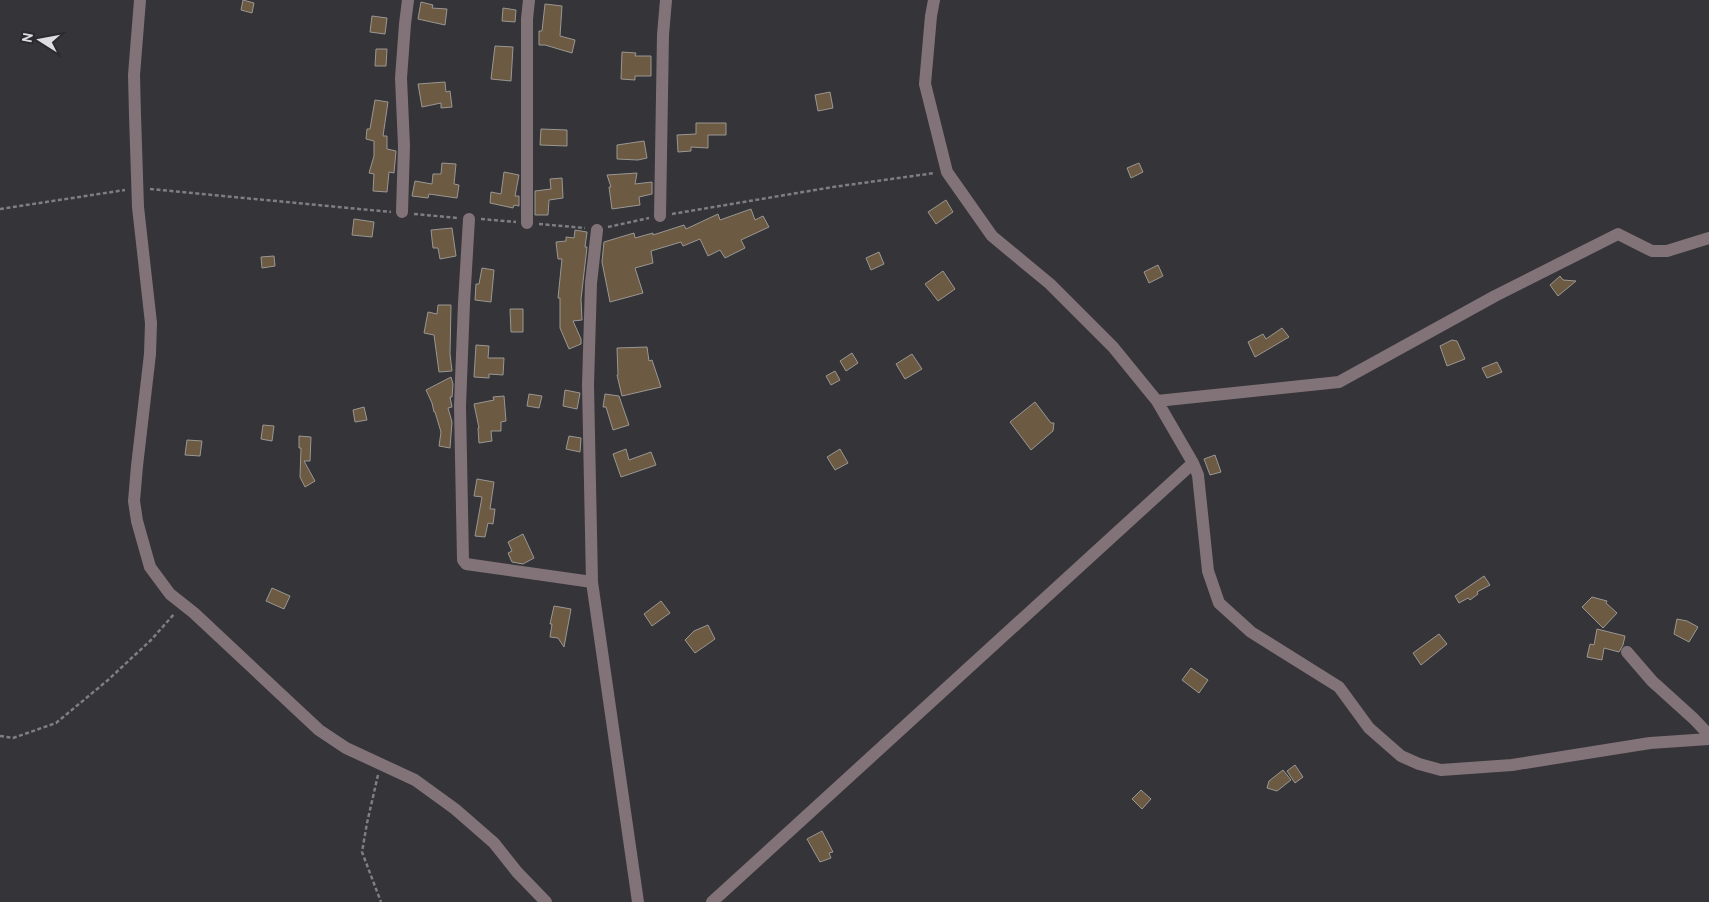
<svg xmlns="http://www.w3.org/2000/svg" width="1709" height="902" viewBox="0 0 1709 902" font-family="Overpass,sans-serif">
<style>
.building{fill:#6c5a42;stroke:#9a9794}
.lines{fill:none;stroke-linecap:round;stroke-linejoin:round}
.path{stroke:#7f7e81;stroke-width:2.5;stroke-dasharray:4 2.5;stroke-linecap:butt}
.minor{stroke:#827378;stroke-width:12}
</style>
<rect width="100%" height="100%" fill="#353438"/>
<path class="building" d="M 243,0 L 254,3 L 252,13 L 241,10 Z
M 421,2 L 433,5 L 432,8 L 447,9 L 445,25 L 418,19 Z
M 545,4 L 562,6 L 560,36 L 575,40 L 572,53 L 545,45 L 539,45 L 539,31 L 542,31 Z
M 503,8 L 516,10 L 515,22 L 502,21 Z
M 372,16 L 387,18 L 385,34 L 370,32 Z
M 495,46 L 513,47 L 511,81 L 491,79 Z
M 376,49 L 387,49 L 386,66 L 375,66 Z
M 622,52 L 636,53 L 635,56 L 651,56 L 651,76 L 635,76 L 635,80 L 621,79 Z
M 445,82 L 446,92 L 450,91 L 452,107 L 441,108 L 441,103 L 422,107 L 418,84 Z
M 830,92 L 833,108 L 818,111 L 815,95 Z
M 375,100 L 388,102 L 383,136 L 387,136 L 387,149 L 396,151 L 394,173 L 389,172 L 387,192 L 373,191 L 374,174 L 369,173 L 374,156 L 374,141 L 366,139 L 367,129 L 370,129 Z
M 696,123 L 726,123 L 726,135 L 708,135 L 708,148 L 691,147 L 691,151 L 678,152 L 677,135 L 696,134 Z
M 541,129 L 567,130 L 567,146 L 540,145 Z
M 644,141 L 647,158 L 638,160 L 617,159 L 617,145 Z
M 442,163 L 456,164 L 454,184 L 459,185 L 457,198 L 429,194 L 428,198 L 412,196 L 415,181 L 432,184 L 433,174 L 441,174 Z
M 1139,163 L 1143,172 L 1131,178 L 1127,168 Z
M 504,172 L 519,175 L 515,196 L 519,196 L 519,206 L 514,205 L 513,208 L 490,203 L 491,192 L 501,194 Z
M 637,173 L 635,184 L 652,182 L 652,194 L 639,197 L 640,205 L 612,209 L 609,187 L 611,187 L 607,175 Z
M 562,178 L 563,198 L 549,200 L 548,215 L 535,215 L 535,191 L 551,189 L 550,179 Z
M 946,200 L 953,212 L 936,224 L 928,212 Z
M 751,209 L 755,220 L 763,216 L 769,227 L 741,240 L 745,248 L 725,258 L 720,250 L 708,256 L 700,239 L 683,246 L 681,242 L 651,251 L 653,263 L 635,268 L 643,293 L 610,302 L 602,262 L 604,242 L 634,233 L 635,238 L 653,233 L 653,235 L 684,225 L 686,229 L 718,214 L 720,220 Z
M 354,219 L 374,222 L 372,237 L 352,235 Z
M 452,228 L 456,256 L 440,259 L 438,248 L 433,248 L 431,230 Z
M 575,230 L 587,232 L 585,247 L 587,247 L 581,299 L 582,320 L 573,321 L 581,339 L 581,344 L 569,349 L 560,328 L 560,298 L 558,298 L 562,259 L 558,259 L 556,242 L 566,241 L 566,237 L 574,238 Z
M 879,252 L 884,264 L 871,270 L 866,258 Z
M 274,256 L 275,266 L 262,268 L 261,257 Z
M 1158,265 L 1163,276 L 1149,283 L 1144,272 Z
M 482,268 L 494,270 L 491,302 L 475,300 L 476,284 L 479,284 Z
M 943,271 L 955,289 L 938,301 L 925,284 Z
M 1560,276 L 1563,280 L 1576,281 L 1558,296 L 1550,285 Z
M 438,305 L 451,305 L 450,354 L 452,371 L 439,372 L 434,335 L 424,333 L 428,312 L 437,314 Z
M 510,309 L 523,309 L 523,332 L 511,332 Z
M 1282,328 L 1289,337 L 1255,357 L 1248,342 L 1263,334 L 1266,339 Z
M 1452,340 L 1457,341 L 1465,359 L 1447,366 L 1440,346 Z
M 476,345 L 489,346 L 488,358 L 504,358 L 503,375 L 489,374 L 489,378 L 474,377 Z
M 647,347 L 649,361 L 652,360 L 661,387 L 622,396 L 617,375 L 618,375 L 617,348 Z
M 852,353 L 858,363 L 846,371 L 840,361 Z
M 912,354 L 922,369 L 905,379 L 896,364 Z
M 1497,362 L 1502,372 L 1487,378 L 1482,368 Z
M 835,371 L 840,380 L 831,385 L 826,376 Z
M 451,377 L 453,384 L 452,397 L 450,397 L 452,407 L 448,408 L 452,422 L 450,448 L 439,446 L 441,432 L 435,412 L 434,412 L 432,403 L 426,390 Z
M 565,390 L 580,393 L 577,409 L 563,406 Z
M 529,394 L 542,396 L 539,408 L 527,406 Z
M 605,394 L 619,396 L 629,425 L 613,430 L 606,407 L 603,407 Z
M 504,396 L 506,421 L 501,422 L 501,431 L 491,431 L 492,441 L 479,443 L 478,428 L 479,428 L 474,404 L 494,400 L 493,397 Z
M 1035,402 L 1051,423 L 1054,423 L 1053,431 L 1031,450 L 1010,422 Z
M 364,407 L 367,420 L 355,422 L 353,410 Z
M 263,425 L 274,426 L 272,441 L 261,439 Z
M 299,436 L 311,437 L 310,461 L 304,461 L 315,481 L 305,487 L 300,477 L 301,448 L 299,448 Z
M 569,436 L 581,438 L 580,452 L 566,449 Z
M 187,440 L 202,441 L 200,456 L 185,455 Z
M 626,449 L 629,460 L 651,452 L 656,465 L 621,477 L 613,454 Z
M 840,449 L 848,463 L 835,470 L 827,457 Z
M 1215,455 L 1221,472 L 1210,475 L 1204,459 Z
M 477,479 L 494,482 L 490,509 L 495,509 L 493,524 L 488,523 L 485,537 L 475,536 L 482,497 L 474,496 Z
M 523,534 L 534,558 L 523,564 L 512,562 L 508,553 L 512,551 L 508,542 Z
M 1484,576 L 1490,585 L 1477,592 L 1478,594 L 1470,600 L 1468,598 L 1459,603 L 1455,596 Z
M 272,588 L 290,596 L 284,609 L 266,601 Z
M 1592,597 L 1607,601 L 1606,603 L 1617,613 L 1603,628 L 1582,607 Z
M 661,601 L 670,613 L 652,626 L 644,614 Z
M 554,606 L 571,609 L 564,647 L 558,638 L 550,637 L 552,624 L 550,624 Z
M 1677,619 L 1687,621 L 1698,627 L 1689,642 L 1674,634 Z
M 708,625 L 715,639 L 695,653 L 685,640 L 694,631 Z
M 1597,629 L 1625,636 L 1623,645 L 1619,652 L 1604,648 L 1602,660 L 1587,657 L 1590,644 L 1594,645 Z
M 1439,634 L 1447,644 L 1421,665 L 1413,653 Z
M 1191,668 L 1208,680 L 1199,693 L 1182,680 Z
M 1295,765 L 1303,777 L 1295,783 L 1287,771 Z
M 1283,770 L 1291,780 L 1277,791 L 1267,788 L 1269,781 Z
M 1141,790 L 1151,799 L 1142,809 L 1132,799 Z
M 822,831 L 833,852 L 829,853 L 831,858 L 820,862 L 807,839 Z"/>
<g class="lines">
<path class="path" d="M 150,189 L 391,212
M 0,209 L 125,190
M 414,214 L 458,218
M 672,214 L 833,187 L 935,173
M 481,219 L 516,222
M 539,224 L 585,228
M 608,227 L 649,218
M 0,736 L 13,738 L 56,723 L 108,680 L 151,640 L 175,613
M 378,775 L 367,823 L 362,852 L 381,902"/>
<path class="minor" d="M 140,0 L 134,75 L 135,115 L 138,207 L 151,323 L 150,354 L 137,466 L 134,501 L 137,521 L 150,567 L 170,594 L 194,613 L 319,730 L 346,748 L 415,780 L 455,809 L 494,843 L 517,872 L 546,902
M 934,0 L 931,16 L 925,84 L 947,172 L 992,236 L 1050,284 L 1113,347 L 1157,401 L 1193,463 L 1198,475 L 1208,571 L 1219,603 L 1251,632 L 1339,687 L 1369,728 L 1401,756 L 1419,764 L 1441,770 L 1512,765 L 1650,743 L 1709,739
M 402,212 L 404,146 L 401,78 L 405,24 L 408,0
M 660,216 L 663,35 L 666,0
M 469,219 L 464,303 L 460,406 L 463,560 L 466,564 L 592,582
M 527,223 L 527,19 L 529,0
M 597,230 L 591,283 L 588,385 L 592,582 L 638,902
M 1157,401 L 1339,382 L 1495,296 L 1618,234 L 1652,251 L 1667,251 L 1709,238
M 1627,652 L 1652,681 L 1694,719 L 1709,735
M 712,902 L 1193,463"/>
</g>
<g transform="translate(40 40) rotate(281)" stroke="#2b2a2e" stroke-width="4" paint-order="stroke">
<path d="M0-4L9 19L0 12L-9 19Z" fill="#dedee0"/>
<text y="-8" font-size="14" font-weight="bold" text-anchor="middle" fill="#dedee0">N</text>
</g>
</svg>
